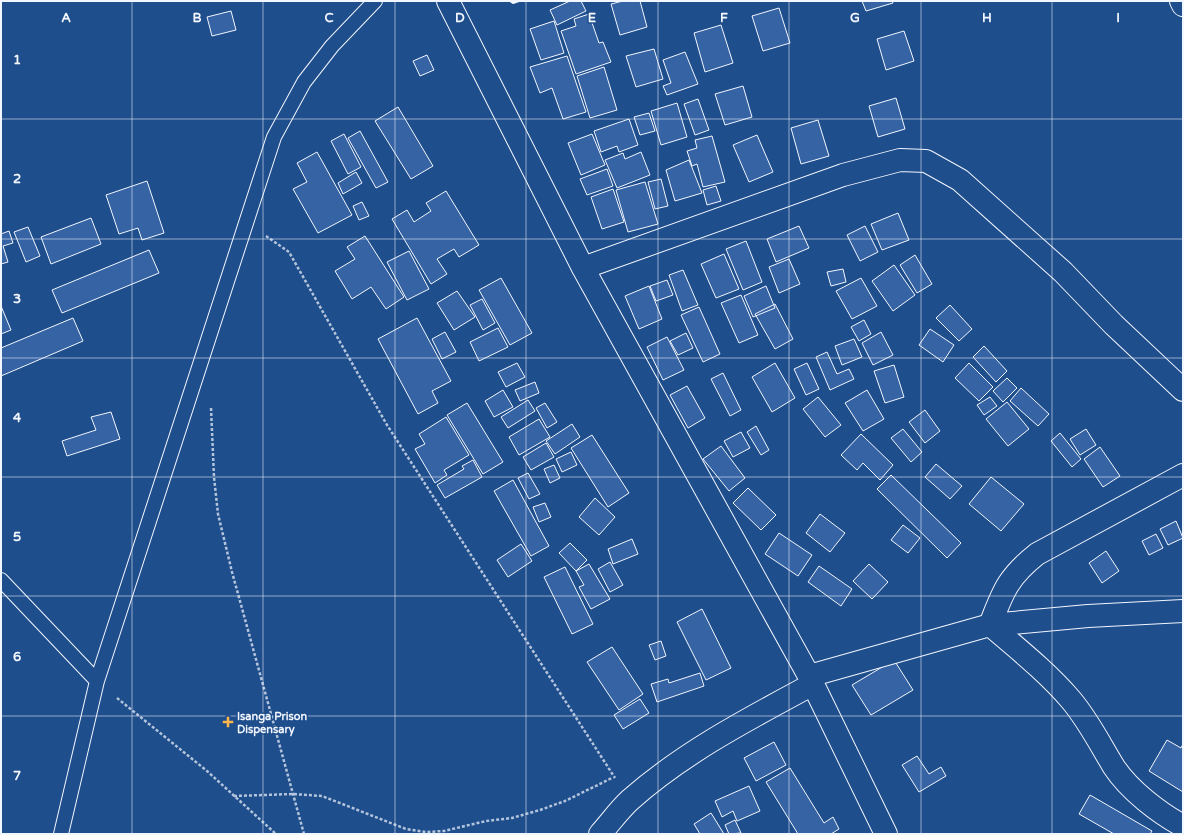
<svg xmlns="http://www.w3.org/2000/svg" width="1184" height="835" viewBox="0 0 1184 835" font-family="'Varela Round',sans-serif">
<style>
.building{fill:#3563a3;stroke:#f2f6ff}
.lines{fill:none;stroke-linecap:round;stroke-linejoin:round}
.lane-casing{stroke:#f2f6ff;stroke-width:16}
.street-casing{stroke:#f2f6ff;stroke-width:24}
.path{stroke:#b3c4dc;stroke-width:2.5;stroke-dasharray:3 2;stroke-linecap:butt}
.lane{stroke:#1f4e8c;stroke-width:14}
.street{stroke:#1f4e8c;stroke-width:22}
.wall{stroke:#f2f6ff;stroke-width:2}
.grid{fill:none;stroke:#f2f6ff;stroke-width:1;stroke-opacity:0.55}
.poi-dot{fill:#ffb74d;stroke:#1f4e8c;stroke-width:1.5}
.labels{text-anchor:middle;stroke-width:3;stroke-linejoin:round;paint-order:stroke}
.poi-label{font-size:11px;font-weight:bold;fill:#f2f6ff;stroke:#1f4e8c;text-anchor:start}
.grid-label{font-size:13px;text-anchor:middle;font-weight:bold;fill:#f2f6ff;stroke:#1f4e8c;stroke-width:3;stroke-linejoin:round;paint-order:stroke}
</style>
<rect width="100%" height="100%" fill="#1f4e8c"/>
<path class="building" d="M 570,1 L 581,1 L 586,11 L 557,25 L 550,10 Z
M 623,1 L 640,1 L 647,27 L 620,35 L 611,4 Z
M 862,1 L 892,1 L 893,3 L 866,11 Z
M 779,8 L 790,43 L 763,51 L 752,16 Z
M 231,11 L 236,30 L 212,36 L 207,17 Z
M 589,14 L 599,43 L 603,42 L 611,62 L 576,74 L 561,31 L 576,26 L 574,19 Z
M 554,21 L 564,53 L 541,60 L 530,29 Z
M 721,25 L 733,63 L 705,72 L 694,33 Z
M 904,31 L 914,61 L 886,70 L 877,39 Z
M 654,49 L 663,79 L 636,87 L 626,56 Z
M 685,52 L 698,84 L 667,95 L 663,86 L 671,83 L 663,60 Z
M 427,55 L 434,70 L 420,76 L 413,61 Z
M 567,56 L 586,112 L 563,119 L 552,88 L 540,93 L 530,67 Z
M 604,67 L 617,110 L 590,118 L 577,76 Z
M 743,86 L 752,117 L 725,125 L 715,94 Z
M 896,98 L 905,129 L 878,137 L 869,106 Z
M 698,99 L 709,130 L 695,135 L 684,104 Z
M 677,103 L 687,137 L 661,145 L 651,111 Z
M 398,107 L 433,166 L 411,179 L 375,121 Z
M 649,113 L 655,131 L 640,135 L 634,117 Z
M 629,119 L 638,145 L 619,152 L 617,146 L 601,152 L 594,131 Z
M 818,120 L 829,156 L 801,164 L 791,128 Z
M 360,131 L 388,182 L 376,188 L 348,138 Z
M 344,134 L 361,167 L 348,174 L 331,141 Z
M 592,134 L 605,165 L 581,175 L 568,143 Z
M 757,135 L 773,172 L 749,182 L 733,145 Z
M 712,136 L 725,182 L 703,187 L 697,164 L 692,166 L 687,151 L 697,148 L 695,140 Z
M 317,152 L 352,215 L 318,233 L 293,189 L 307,182 L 297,163 Z
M 641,152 L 650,175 L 617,188 L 605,160 L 623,153 L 625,159 Z
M 689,160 L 702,193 L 675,201 L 666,170 Z
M 607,169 L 613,186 L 587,195 L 580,179 Z
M 356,172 L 362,183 L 343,194 L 338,183 Z
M 661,179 L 668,206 L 655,209 L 648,182 Z
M 147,181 L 164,233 L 142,240 L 138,228 L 119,234 L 106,195 Z
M 645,182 L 658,224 L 628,232 L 616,190 Z
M 716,186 L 721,201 L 707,205 L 703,190 Z
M 613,189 L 624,222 L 602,229 L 591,197 Z
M 446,191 L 479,245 L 459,257 L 454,249 L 437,259 L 447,274 L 431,284 L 392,219 L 407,210 L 414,222 L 431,211 L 426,203 Z
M 362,202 L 369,216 L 359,220 L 353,206 Z
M 898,213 L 909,240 L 882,250 L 871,224 Z
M 91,218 L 101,244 L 51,264 L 41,237 Z
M 799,226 L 809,248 L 776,262 L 767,239 Z
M 865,226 L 878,252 L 860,261 L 847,235 Z
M 28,227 L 40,256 L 26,262 L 14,232 Z
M 9,231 L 13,243 L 3,246 L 8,262 L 1,264 L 1,234 Z
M 365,236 L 404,297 L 386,309 L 371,287 L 352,299 L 335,271 L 355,259 L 347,247 Z
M 746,241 L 762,282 L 743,290 L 726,249 Z
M 149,250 L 159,273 L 62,313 L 52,290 Z
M 409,251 L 429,289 L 407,300 L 387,262 Z
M 724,254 L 739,289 L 716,298 L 701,264 Z
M 915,255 L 932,284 L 917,293 L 900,265 Z
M 789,259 L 800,284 L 779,293 L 769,267 Z
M 894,265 L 915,295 L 893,311 L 872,281 Z
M 843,269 L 846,282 L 831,286 L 827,272 Z
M 683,270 L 698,305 L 682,311 L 669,275 Z
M 501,278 L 532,333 L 510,345 L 479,290 Z
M 861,278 L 877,306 L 852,319 L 836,291 Z
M 667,280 L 673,295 L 656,301 L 650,286 Z
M 649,286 L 662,319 L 639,329 L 625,296 Z
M 766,286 L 775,308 L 753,317 L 744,296 Z
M 457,291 L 475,317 L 454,330 L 437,303 Z
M 741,295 L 758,335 L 739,343 L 721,303 Z
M 482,299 L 495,323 L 483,330 L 470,305 Z
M 775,304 L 793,339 L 775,349 L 755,314 Z
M 950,305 L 972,329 L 959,341 L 936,318 Z
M 1,306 L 11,330 L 1,334 Z
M 699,307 L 720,354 L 703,362 L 681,315 Z
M 73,318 L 83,341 L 1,376 L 1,348 Z
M 417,318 L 451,381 L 432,391 L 438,403 L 418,414 L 378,339 Z
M 864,320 L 871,334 L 859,341 L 851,327 Z
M 498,328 L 508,347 L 479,361 L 470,342 Z
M 930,329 L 954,345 L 943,362 L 919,345 Z
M 445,332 L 456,352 L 442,359 L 432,339 Z
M 881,332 L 893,355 L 873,365 L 862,343 Z
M 686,333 L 693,348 L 678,355 L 670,341 Z
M 667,337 L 684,370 L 663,380 L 647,347 Z
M 854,339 L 862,357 L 842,365 L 835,346 Z
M 984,346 L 1007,371 L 996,382 L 973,357 Z
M 827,352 L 837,374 L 849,369 L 854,379 L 830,390 L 816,357 Z
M 517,363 L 525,377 L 506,387 L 498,372 Z
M 775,363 L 795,398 L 772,412 L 752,377 Z
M 807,363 L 819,389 L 806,395 L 794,369 Z
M 969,363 L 993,387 L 979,401 L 955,378 Z
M 894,365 L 904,397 L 885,403 L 874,371 Z
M 723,373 L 741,410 L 730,416 L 711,379 Z
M 1007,378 L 1017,388 L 1003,402 L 993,391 Z
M 535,382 L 539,393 L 520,401 L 515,390 Z
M 687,386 L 705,418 L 688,428 L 670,395 Z
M 1021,388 L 1049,414 L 1038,426 L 1010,401 Z
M 503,390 L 513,407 L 494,417 L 485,401 Z
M 867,390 L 884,419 L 863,431 L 845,403 Z
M 818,397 L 841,425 L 825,437 L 803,409 Z
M 990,397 L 997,406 L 984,415 L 977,405 Z
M 528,400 L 535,411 L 508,428 L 501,417 Z
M 1007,402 L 1029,429 L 1008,446 L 986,419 Z
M 467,403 L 503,462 L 483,474 L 447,415 Z
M 545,403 L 557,422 L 547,428 L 536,408 Z
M 925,410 L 940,431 L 925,443 L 909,422 Z
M 111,412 L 120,439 L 67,456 L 62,441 L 96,430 L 91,417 Z
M 446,417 L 469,455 L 444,470 L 447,475 L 435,483 L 415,449 L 425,444 L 419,434 Z
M 539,419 L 550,437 L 519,455 L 509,437 Z
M 572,424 L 580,437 L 555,454 L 546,441 Z
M 756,426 L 769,450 L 761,455 L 747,432 Z
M 903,429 L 922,452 L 911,462 L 891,438 Z
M 1086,429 L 1096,445 L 1080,455 L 1070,439 Z
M 741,432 L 750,448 L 733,457 L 724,441 Z
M 1060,433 L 1081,459 L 1072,467 L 1051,441 Z
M 861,434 L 893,465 L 880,480 L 863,463 L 857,470 L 841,455 Z
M 592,435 L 629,493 L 608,507 L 571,448 Z
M 546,443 L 554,457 L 531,470 L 523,457 Z
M 721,446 L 745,478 L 729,491 L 703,459 Z
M 1100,447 L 1120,476 L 1103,487 L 1084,459 Z
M 571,452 L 577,465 L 562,472 L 556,459 Z
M 473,460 L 482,477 L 445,498 L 437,485 L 464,469 L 462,466 Z
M 936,464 L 962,486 L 950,499 L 925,477 Z
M 554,465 L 560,478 L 550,483 L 544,469 Z
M 528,473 L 540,494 L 529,499 L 518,478 Z
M 891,475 L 961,543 L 947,558 L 877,489 Z
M 991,477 L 1024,504 L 1001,531 L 969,504 Z
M 513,480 L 549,546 L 531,556 L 494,491 Z
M 748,488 L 776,515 L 761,530 L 733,503 Z
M 595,498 L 615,517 L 599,535 L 579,517 Z
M 545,503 L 551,517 L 539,522 L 533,507 Z
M 820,514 L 845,533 L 830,552 L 806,533 Z
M 1176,521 L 1183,538 L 1168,545 L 1160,529 Z
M 903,525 L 920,538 L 908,553 L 891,540 Z
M 779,533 L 812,555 L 798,576 L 765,554 Z
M 1156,534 L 1163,548 L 1149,555 L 1142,541 Z
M 632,539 L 638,554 L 613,564 L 608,549 Z
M 570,543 L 587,560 L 576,571 L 559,553 Z
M 521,544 L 532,561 L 508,577 L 497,560 Z
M 1106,551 L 1119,571 L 1102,583 L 1089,563 Z
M 610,562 L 623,585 L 610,592 L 598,569 Z
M 589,564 L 610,599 L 591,609 L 579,587 L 584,585 L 576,571 Z
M 869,564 L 888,582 L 872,599 L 853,581 Z
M 819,566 L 852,589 L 841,606 L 808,582 Z
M 565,567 L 593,624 L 572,634 L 544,577 Z
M 702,609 L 731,668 L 706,680 L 677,622 Z
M 661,641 L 666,656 L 655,660 L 649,645 Z
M 612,647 L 643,694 L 619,710 L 587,662 Z
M 894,660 L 913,690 L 871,715 L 852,685 Z
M 700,673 L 704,686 L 657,702 L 651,684 L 668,679 L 669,683 Z
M 640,699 L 649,713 L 623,729 L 614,715 Z
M 1167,740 L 1181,748 L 1183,744 L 1183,792 L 1149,771 Z
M 774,742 L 786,765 L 756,781 L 744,758 Z
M 917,756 L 929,774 L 941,767 L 946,776 L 919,792 L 902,765 Z
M 790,768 L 824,823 L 833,817 L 839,829 L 831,834 L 798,834 L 766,782 Z
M 749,786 L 760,811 L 737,821 L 733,811 L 722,817 L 715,801 Z
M 1090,795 L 1152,831 L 1150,834 L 1114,834 L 1079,814 Z
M 711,813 L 724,834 L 700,834 L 694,824 Z
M 735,820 L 741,833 L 729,834 L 725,825 Z"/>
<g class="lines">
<defs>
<path id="lane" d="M 1,580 L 97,681
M 61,834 L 97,681 L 274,137 L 304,82 L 332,46 L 375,1"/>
<path id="street" d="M 448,1 L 583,268 L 809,676 L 886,834
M 1181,1 L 1183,5
M 583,268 L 843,175 L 900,160 L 926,161 L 960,180 L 1063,272 L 1114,325 L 1183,390
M 1183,475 L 1037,554 C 1007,578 1003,592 990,625 C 1018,649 1047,672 1071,700 C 1088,720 1100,744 1114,767 C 1129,790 1159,813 1183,826
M 809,676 L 990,625 L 1088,616 L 1183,611
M 600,834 C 610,823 619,810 630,800 C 684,752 750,718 813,684"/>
</defs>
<use href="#lane" class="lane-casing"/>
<use href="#street" class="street-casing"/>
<path class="path" d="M 266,236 L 289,252 L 387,425 L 615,778
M 211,408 L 214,477 L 218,514 L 232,572 L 304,834
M 117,698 L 207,771 L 276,834
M 234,796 L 293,794 L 322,796 L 406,829 L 426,832 L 444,831 L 486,821 L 512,818 L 540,810 L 565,801 L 612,778"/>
<use href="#lane" class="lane"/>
<use href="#street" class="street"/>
<path class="wall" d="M 510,1 L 513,3 L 519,1"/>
</g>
<path class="grid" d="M 132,1 L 132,834M 263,1 L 263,834M 395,1 L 395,834M 526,1 L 526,834M 658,1 L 658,834M 789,1 L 789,834M 921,1 L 921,834M 1052,1 L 1052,834M 1,119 L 1183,119M 1,239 L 1183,239M 1,358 L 1183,358M 1,477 L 1183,477M 1,596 L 1183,596M 1,716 L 1183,716"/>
<path class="poi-dot" d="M226 716h4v4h4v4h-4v4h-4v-4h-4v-4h4z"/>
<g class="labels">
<g class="poi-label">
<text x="237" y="720">Isanga Prison<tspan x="237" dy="13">Dispensary</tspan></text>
</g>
</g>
<g class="grid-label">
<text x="66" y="22">A</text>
<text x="197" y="22">B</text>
<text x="329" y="22">C</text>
<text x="460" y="22">D</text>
<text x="592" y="22">E</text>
<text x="724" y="22">F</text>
<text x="855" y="22">G</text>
<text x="987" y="22">H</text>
<text x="1118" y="22">I</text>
<text x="17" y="64">1</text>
<text x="17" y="183">2</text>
<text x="17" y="303">3</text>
<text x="17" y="422">4</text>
<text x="17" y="541">5</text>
<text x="17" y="661">6</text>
<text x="17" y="780">7</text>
</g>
<rect width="1184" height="835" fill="none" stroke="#f2f6ff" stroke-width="4"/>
</svg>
